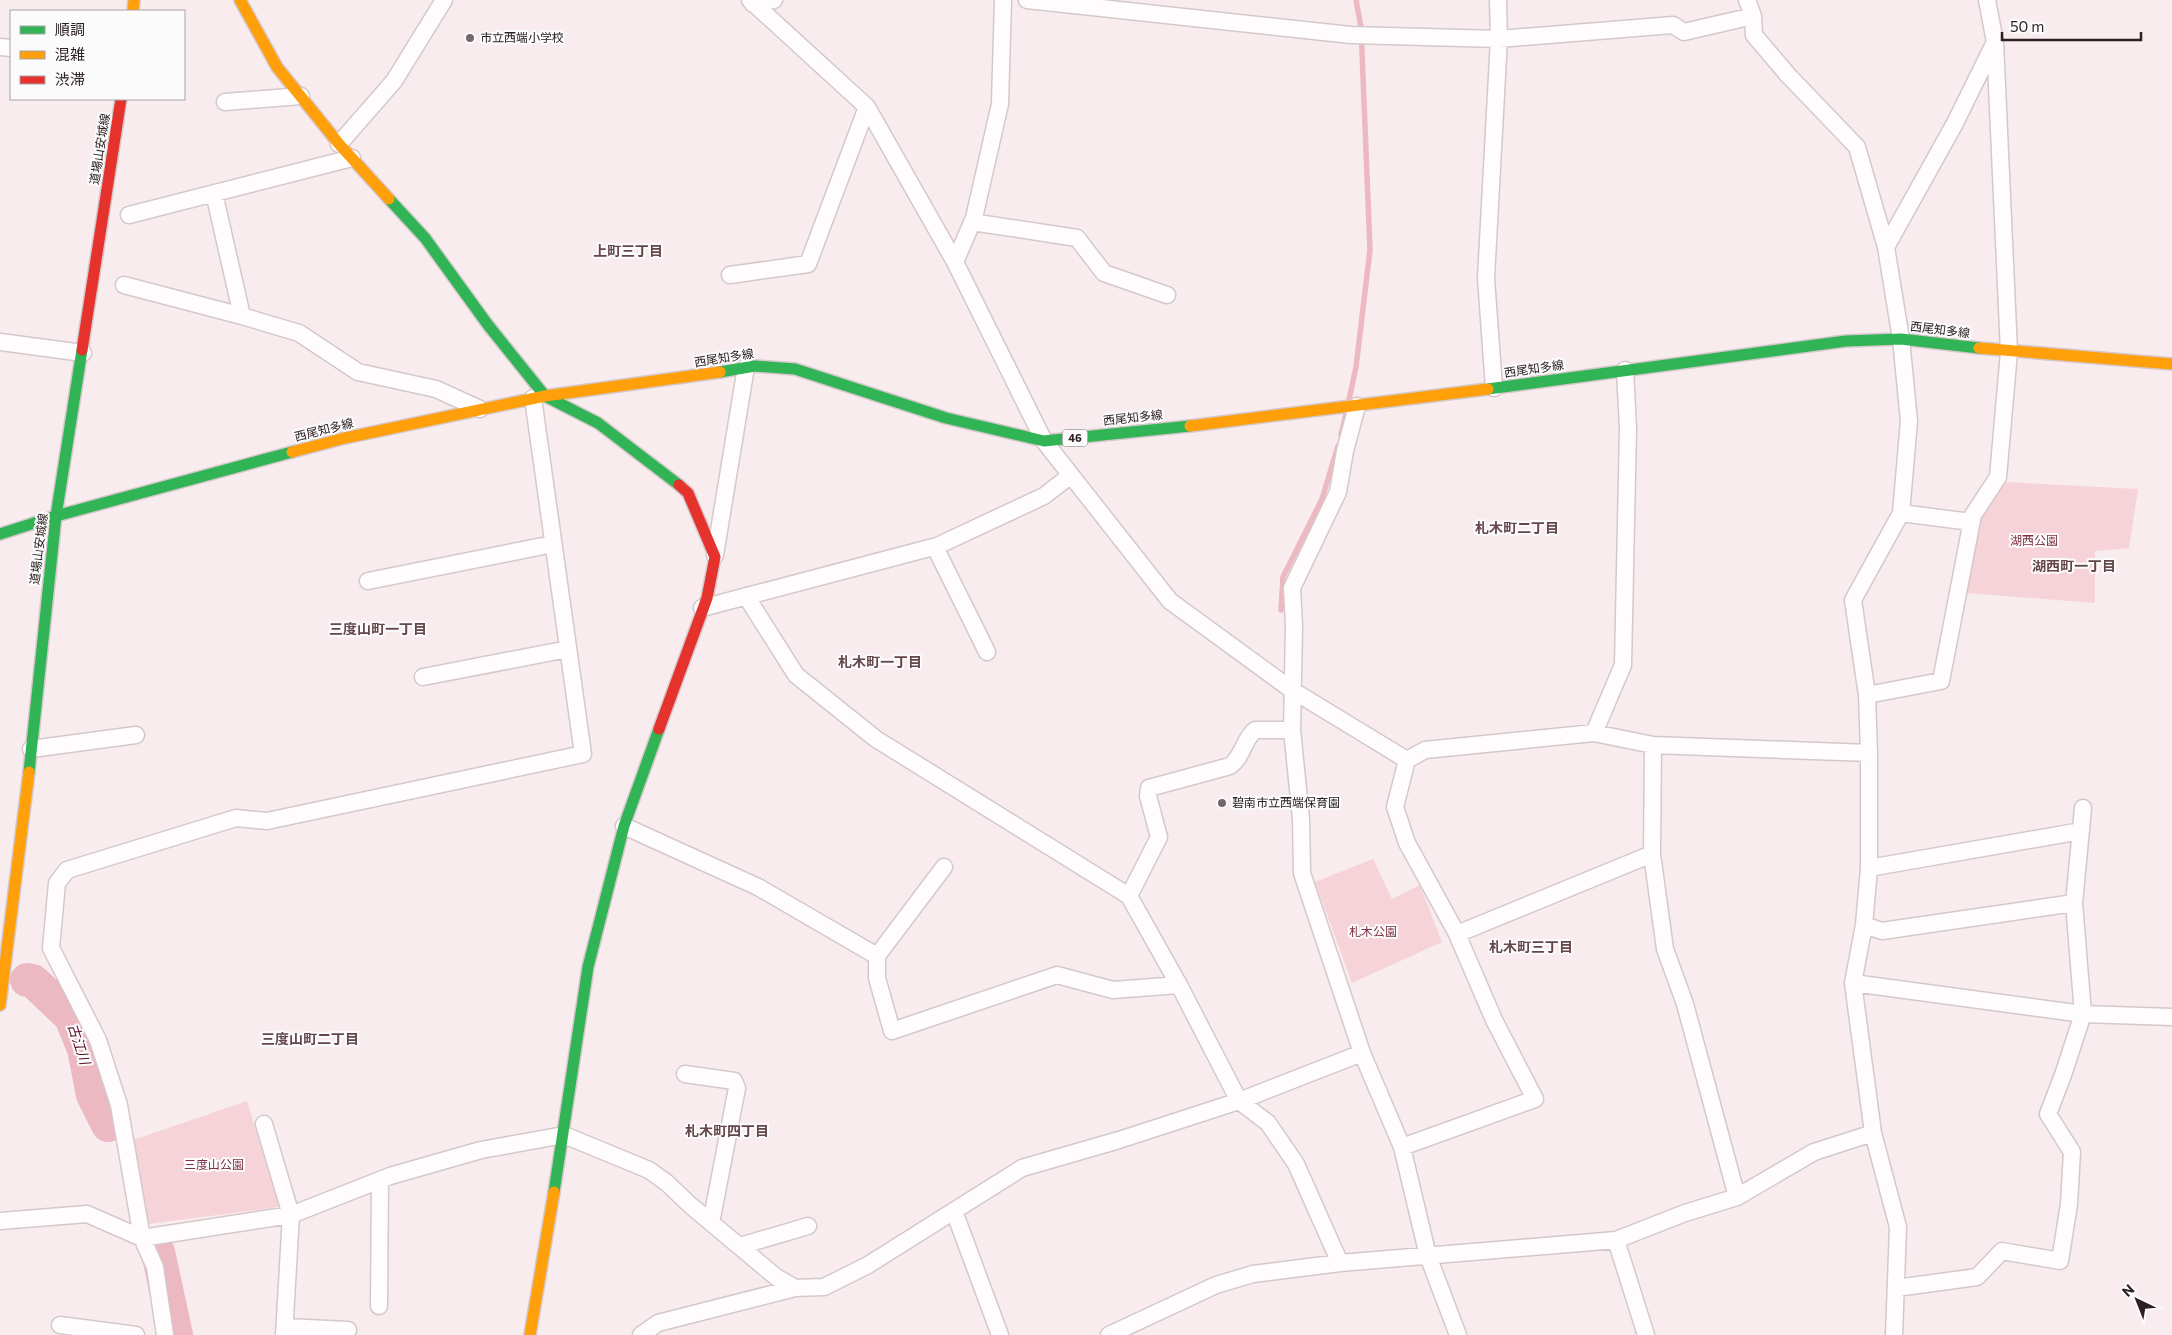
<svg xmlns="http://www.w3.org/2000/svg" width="2172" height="1335" viewBox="0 0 2172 1335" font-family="Commissioner,'Noto Sans JP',sans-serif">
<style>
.green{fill:#f5d3d9}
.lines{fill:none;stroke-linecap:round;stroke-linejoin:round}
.stream{stroke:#ecb8c2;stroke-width:5.5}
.river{stroke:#ecb8c2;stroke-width:34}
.street-casing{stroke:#d5c8ca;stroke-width:19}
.fast-casing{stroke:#d5c8ca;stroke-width:14}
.slow-casing{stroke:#d5c8ca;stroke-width:14}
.jam-casing{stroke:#d5c8ca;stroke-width:14}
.street{stroke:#fefcfc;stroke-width:16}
.fast{stroke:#30b455;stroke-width:11}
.slow{stroke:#ff9f0a;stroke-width:11}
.jam{stroke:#e5322d;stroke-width:11}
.poi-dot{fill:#746769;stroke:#fbfbfb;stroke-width:2}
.labels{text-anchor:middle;stroke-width:4;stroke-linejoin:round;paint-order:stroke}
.shield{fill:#fbfbfb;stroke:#6b6263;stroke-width:1}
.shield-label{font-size:11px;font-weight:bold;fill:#2d2022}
.poi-label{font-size:12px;fill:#2d2022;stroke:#fbfbfb;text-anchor:start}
.street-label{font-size:12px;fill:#2d2022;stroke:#fbfbfb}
.park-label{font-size:12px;fill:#7f3045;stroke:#fbfbfb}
.neighbourhood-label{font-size:14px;font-weight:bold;fill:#64464c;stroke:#fbfbfb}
.water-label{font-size:14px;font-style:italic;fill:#5a0b27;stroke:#fbfbfb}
</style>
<rect width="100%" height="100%" fill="#f9ecee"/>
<path class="green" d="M 2005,482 L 2138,489 L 2129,548 L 2095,551 L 2095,603 L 1966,593 L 1979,518 Z
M 1373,859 L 1392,899 L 1420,885 L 1442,942 L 1352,983 L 1315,882 Z
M 247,1101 L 279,1207 L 149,1224 L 133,1140 Z"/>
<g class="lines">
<path class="stream" d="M 1349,400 L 1356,367 L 1370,250 L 1361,27 L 1356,0
M 1341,435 L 1346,414
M 1281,610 L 1283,577 L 1322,499 L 1338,446"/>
<path class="river" d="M 27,980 L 33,981 L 71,1017 L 84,1049 L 93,1095 L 108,1125
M 158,1252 L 176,1335"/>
<defs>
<path id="street" d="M 750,0 L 867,107 L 955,262 L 1044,441 L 1170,601 L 1292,690 L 1407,760
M 1027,0 L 1351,35 L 1499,39 L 1673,25 L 1684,32 L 1753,16
M 1747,0 L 1753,16 L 1754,35 L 1787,74 L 1857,147 L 1886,247 L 1901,339 L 1909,421 L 1901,513 L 1853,600 L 1867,695 L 1869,753 L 1869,868 L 1864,925 L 1853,983 L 1873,1133 L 1898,1227 L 1894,1335
M 753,4 L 774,0
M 0,47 L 11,48
M 225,102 L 301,96
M 339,144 L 394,81 L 444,0
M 129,215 L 352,158
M 972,222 L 1077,238 L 1104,273 L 1167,295
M 1886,247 L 1954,125 L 1994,44
M 955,262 L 974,218 L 1000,104 L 1003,0
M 730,275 L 808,264 L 867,107
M 124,285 L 242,316 L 214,193
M 242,316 L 299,333 L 358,372 L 436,389 L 480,409
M 0,342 L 83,353
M 1494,388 L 1486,278 L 1499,39 L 1498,0
M 1357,406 L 1345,451 L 1338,492 L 1292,588 L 1294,626 L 1292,730 L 1301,819 L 1302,873 L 1362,1053 L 1402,1147 L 1428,1256 L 1458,1335
M 1901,513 L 1971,522
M 935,547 L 987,652
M 715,555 L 746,367
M 368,581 L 553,544
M 746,596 L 796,675 L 876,739 L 1129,896 L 1179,985 L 1239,1101 L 1268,1123 L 1296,1164 L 1340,1263
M 702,608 L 937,546 L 1044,496 L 1071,475
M 423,677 L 568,649
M 1867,695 L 1941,681 L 1973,515 L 1998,477 L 2009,352 L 1995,42 L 1987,0
M 1594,733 L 1623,665 L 1628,428 L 1625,370
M 1653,745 L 1652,854 L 1665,949 L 1685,1004 L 1737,1197
M 31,749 L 136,735
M 624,826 L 758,887 L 877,956 L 877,978 L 892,1031 L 1057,975 L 1113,990 L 1179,985
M 1869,868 L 2081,831
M 1129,896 L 1159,837 L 1148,796 L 1149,788 L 1230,766 C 1243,757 1243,740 1255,730 L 1292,730
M 1864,925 L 1882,931 L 2074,903
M 1457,934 L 1652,854
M 877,956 L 944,867
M 1853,983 L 2083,1014 L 2172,1017
M 685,1074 L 734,1081 L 737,1088 L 711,1223
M 264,1124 L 291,1215 L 284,1335
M 1402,1147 L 1535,1099 L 1494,1020 L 1457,934 L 1407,843 L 1395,807 L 1407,760 L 1425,750 L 1594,733 L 1653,745 L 1869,753
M 954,1211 L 1000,1335
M 0,1221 L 87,1214 L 142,1238 L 291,1215 L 390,1176 L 481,1150 L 564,1135 L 649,1170 L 667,1183 L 690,1205 L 776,1277 L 795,1288 L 824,1287 L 868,1265 L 1022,1168 L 1119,1140 L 1239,1101 L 1362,1053
M 1616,1240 L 1646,1335
M 740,1246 L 808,1226
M 1896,1288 L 1977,1277 L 2002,1251 L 2060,1261 L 2069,1204 L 2072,1152 L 2048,1114 L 2063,1075 L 2083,1014 L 2074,903 L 2083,808
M 379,1306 L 380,1180
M 60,1325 L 136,1335
M 285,1327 L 348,1330
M 165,1335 L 155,1267 L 142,1238 L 119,1105 L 98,1040 L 51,948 L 57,883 L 67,870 L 236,818 L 267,821 L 583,754 L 533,398
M 641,1335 L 658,1323 L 795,1288
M 1109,1335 L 1216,1285 L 1253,1274 L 1340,1263 L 1616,1240 L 1685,1213 L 1737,1197 L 1814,1152 L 1873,1133"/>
<path id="fast" d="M 389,199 L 425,238 L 488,325 L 545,396 L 598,423 L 679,485
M 720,372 L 755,366 L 795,369 L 946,418 L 1044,441 L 1190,426
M 1488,389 L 1846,341 L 1901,339 L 1979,348
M 0,534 L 56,516 L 292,452
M 29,772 L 56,516 L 82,350
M 554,1192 L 588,967 L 624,826 L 659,729"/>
<path id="slow" d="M 240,0 L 277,67 L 339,144 L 389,199
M 133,11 L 134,0
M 1979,348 L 2172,364
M 1190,426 L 1488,389
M 292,452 L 345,438 L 545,396 L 720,372
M 0,1005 L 29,772
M 530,1335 L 554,1192"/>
<path id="jam" d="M 82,350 L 121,99
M 659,729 L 707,598 L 715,557 L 688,493 L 679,485"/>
</defs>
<use href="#street" class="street-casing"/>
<use href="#fast" class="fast-casing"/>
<use href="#slow" class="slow-casing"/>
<use href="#jam" class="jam-casing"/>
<use href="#street" class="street"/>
<use href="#fast" class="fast"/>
<use href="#slow" class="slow"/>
<use href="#jam" class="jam"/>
</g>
<g class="poi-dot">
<circle cx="470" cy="38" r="5"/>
<circle cx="1222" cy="803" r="5"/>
</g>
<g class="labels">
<rect class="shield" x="1062.5" y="429.5" width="25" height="17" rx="4"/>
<g class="shield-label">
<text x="1075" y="442">46</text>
</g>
<g class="poi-label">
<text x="480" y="42">市立西端小学校</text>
<text x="1232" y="807">碧南市立西端保育園</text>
</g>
<g class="street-label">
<text transform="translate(100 149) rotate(-81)" y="4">道場山安城線</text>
<text transform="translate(1940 330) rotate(7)" y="4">西尾知多線</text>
<text transform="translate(724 358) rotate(-9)" y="4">西尾知多線</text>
<text transform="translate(1534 369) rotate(-8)" y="4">西尾知多線</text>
<text transform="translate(1133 418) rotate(-6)" y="4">西尾知多線</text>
<text transform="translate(324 430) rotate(-14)" y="4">西尾知多線</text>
<text transform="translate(39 549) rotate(-83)" y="4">道場山安城線</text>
</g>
<g class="park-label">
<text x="2034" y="545">湖西公園</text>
<text x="1373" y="936">札木公園</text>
<text x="214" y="1169">三度山公園</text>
</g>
<g class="neighbourhood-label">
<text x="628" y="256">上町三丁目</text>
<text x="1517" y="533">札木町二丁目</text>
<text x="2074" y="571">湖西町一丁目</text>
<text x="378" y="634">三度山町一丁目</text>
<text x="880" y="667">札木町一丁目</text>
<text x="1531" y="952">札木町三丁目</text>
<text x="310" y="1044">三度山町二丁目</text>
<text x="727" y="1136">札木町四丁目</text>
</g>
<g class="water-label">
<text transform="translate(79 1044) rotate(72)" y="5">古江川</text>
</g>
</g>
<rect x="10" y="10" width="175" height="90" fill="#fbfbfb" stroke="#a9a3a4"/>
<rect x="20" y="26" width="25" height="8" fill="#30b455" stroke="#a9a3a4"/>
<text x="55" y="35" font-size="15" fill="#2d2022">順調</text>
<rect x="20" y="51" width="25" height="8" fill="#ff9f0a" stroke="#a9a3a4"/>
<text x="55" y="60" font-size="15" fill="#2d2022">混雑</text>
<rect x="20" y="76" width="25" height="8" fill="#e5322d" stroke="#a9a3a4"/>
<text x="55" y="85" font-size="15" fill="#2d2022">渋滞</text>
<g transform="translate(2137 1300) rotate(317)" stroke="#fbfbfb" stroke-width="4" paint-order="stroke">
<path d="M0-4L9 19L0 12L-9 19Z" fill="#2d2022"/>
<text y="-8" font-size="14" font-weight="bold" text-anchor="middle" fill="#2d2022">N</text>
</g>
<path d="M2002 32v8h139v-8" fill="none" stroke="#2d2022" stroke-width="2.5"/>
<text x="2010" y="32" font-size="15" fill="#2d2022" stroke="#fbfbfb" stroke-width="4" paint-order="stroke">50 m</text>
</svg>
